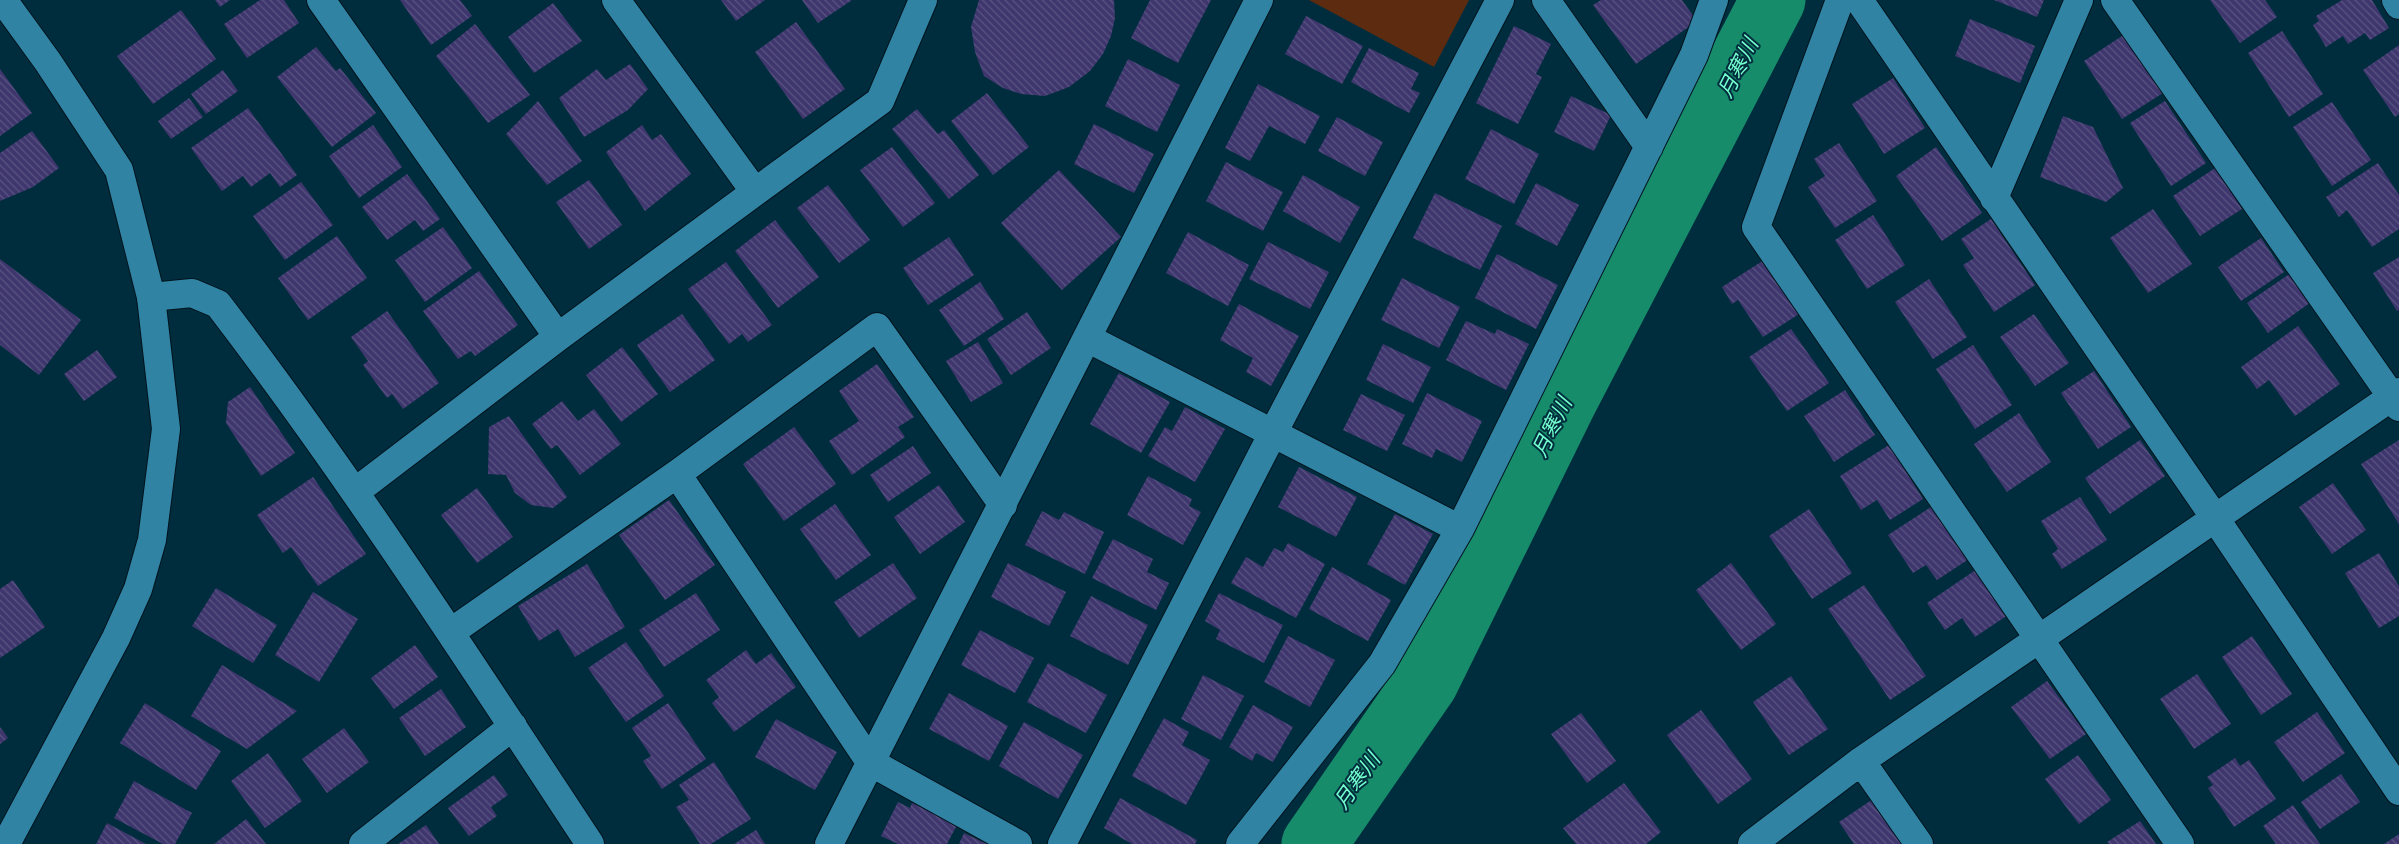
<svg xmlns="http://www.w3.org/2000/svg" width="2399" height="844" viewBox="0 0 2399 844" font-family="'Alegreya Sans','Noto Sans JP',sans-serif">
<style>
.green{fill:#5d2c10}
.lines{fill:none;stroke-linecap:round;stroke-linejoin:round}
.river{stroke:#178c6a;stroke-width:65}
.building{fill:url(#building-back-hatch)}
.minor-casing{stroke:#00141d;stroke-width:30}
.tertiary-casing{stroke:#00141d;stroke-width:30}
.minor{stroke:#3183a3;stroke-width:28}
.tertiary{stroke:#3183a3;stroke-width:28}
.labels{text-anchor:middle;stroke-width:4;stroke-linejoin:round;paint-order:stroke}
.water-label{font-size:21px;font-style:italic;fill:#74ffce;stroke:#002d3d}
</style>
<defs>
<pattern id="building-back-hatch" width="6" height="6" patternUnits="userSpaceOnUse" patternTransform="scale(1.25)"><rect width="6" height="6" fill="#3e366d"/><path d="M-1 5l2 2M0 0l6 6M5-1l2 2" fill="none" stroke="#5a5483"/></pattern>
</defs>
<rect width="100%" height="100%" fill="#002d3d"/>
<path class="green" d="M 1309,0 L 1469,0 L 1434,67 Z"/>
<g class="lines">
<path class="river" d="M 1314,844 L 1426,682 L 1564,402 L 1773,0"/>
</g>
<path class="building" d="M 215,0 L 230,0 L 220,7 Z
M 260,0 L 284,0 L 299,23 L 247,58 L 224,24 Z
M 400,0 L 460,0 L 472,16 L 431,45 Z
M 721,0 L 765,0 L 736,21 Z
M 802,0 L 852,0 L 818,23 Z
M 979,0 L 1114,0 L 1115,18 L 1111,36 L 1103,54 L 1090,71 L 1069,87 L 1045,96 L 1021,94 L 1003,88 L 984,76 L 975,52 L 971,27 Z
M 1150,0 L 1211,0 L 1178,63 L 1131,38 Z
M 1601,0 L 1682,0 L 1697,21 L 1636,64 L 1593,5 Z
M 1994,0 L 2044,0 L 2037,17 Z
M 2210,0 L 2265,0 L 2277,17 L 2240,43 Z
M 2342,0 L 2372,0 L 2389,28 L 2370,40 L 2365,33 L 2348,44 L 2343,36 L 2326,47 L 2313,25 L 2319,21 L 2316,16 Z
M 553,3 L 582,41 L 534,73 L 508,37 Z
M 181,10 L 216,59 L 153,104 L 117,56 Z
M 1306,16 L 1363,46 L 1342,84 L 1285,54 Z
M 1970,19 L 2035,46 L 2020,83 L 1955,56 Z
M 796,22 L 845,89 L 803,119 L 755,52 Z
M 475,24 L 530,95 L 488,123 L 436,56 Z
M 1514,26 L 1551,44 L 1536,74 L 1542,77 L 1518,124 L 1476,103 Z
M 2282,31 L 2323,94 L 2289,117 L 2248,53 Z
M 2125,34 L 2163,93 L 2122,119 L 2084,61 Z
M 2399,45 L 2399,114 L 2395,117 L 2363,70 Z
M 316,47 L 336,71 L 340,68 L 376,113 L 332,147 L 277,77 Z
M 1369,48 L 1419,73 L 1411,89 L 1420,93 L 1409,113 L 1351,82 Z
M 1128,59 L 1180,85 L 1157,132 L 1105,106 Z
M 630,64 L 648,89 L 628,110 L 584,137 L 559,98 L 597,69 L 606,80 Z
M 0,69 L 32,113 L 0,136 Z
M 223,70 L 238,91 L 206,114 L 191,94 Z
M 1893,78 L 1925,128 L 1884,154 L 1852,104 Z
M 1258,84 L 1320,116 L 1305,144 L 1269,126 L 1250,161 L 1225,148 Z
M 987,93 L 1029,147 L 993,175 L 951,121 Z
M 1571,96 L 1611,115 L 1594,151 L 1554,132 Z
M 189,98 L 203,117 L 171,139 L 158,121 Z
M 538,101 L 582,161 L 547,185 L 506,134 Z
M 2165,101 L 2206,163 L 2171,186 L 2130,123 Z
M 2332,102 L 2371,160 L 2332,186 L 2293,127 Z
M 248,108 L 297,175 L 280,187 L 270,173 L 251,187 L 243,176 L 222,191 L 191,148 Z
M 917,109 L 938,134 L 944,130 L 979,175 L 949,199 L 892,129 Z
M 2063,116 L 2093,127 L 2123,188 L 2106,202 L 2040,177 Z
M 1337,117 L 1383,142 L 1365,176 L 1318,151 Z
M 1094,124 L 1154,154 L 1134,193 L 1074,164 Z
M 373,125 L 402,167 L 359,198 L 329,156 Z
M 642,125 L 652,140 L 661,134 L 691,174 L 645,211 L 606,152 Z
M 1491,129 L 1539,154 L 1514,204 L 1465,179 Z
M 32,131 L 59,168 L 33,187 L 0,201 L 0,153 Z
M 1839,143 L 1877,201 L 1835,228 L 1808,187 L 1825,176 L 1814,159 Z
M 892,147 L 935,203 L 903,227 L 860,170 Z
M 1936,147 L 1982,213 L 1942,241 L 1896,176 Z
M 1226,162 L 1283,192 L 1263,231 L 1206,201 Z
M 2378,163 L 2399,195 L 2399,229 L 2372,247 L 2347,210 L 2339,217 L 2326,197 Z
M 2215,168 L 2242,209 L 2200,236 L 2173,196 Z
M 1059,170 L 1121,237 L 1062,290 L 1001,223 Z
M 407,174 L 440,219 L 423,231 L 415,220 L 387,240 L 362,207 Z
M 1303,175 L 1360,207 L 1340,243 L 1283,211 Z
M 589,180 L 622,225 L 589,249 L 556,202 Z
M 301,182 L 333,225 L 285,260 L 253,216 Z
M 1536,183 L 1579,205 L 1557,246 L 1515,224 Z
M 828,185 L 870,240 L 839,263 L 797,208 Z
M 1435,193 L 1502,226 L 1480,270 L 1413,238 Z
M 2153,209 L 2192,264 L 2148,293 L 2110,238 Z
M 1873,215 L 1905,265 L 1867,289 L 1835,240 Z
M 1991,219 L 2035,285 L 1994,312 L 1963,265 L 1974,258 L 1961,239 Z
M 775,220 L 819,277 L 778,308 L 735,251 Z
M 443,227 L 472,268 L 425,302 L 395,260 Z
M 1188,232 L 1249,265 L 1228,306 L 1166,273 Z
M 337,236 L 367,278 L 308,320 L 278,278 Z
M 949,237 L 974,275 L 928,305 L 903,268 Z
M 2261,238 L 2284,272 L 2241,301 L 2218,267 Z
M 1268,242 L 1329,272 L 1310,309 L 1249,279 Z
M 1497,254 L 1558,285 L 1536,329 L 1475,298 Z
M 2399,257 L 2399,310 L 2397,311 L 2373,273 Z
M 0,259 L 81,320 L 39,375 L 0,345 Z
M 1764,260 L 1799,314 L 1763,337 L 1738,300 L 1732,304 L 1722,287 Z
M 726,262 L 772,325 L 748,342 L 742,334 L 729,344 L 688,289 Z
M 479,271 L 518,325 L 475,356 L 471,351 L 458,359 L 423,311 Z
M 2291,273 L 2311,302 L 2268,333 L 2247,303 Z
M 1402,278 L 1460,307 L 1439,348 L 1381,320 Z
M 1929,279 L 1967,337 L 1933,359 L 1895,302 Z
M 980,282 L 1004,319 L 964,346 L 939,310 Z
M 1239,304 L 1299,336 L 1271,386 L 1246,372 L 1253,358 L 1220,340 Z
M 387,311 L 439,383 L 403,409 L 392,394 L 387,398 L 363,365 L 368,361 L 351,337 Z
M 1027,312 L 1051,348 L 1011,375 L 987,339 Z
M 682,314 L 715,360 L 670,392 L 637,345 Z
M 2034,314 L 2069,363 L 2035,386 L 2000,337 Z
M 1466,321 L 1495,334 L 1497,329 L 1529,344 L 1506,390 L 1446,360 Z
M 2298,326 L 2340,384 L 2295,416 L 2269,380 L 2257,389 L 2241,367 Z
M 1791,329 L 1829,383 L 1787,411 L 1749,357 Z
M 978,342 L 1003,383 L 971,402 L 946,361 Z
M 1383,344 L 1431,367 L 1413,403 L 1366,380 Z
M 1973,345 L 2012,405 L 1975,429 L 1936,369 Z
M 622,347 L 658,394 L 621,422 L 586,375 Z
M 97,350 L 117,377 L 84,401 L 64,374 Z
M 877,364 L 914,417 L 898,427 L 905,437 L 852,475 L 829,441 L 859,421 L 839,391 Z
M 2094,371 L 2131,427 L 2098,449 L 2061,393 Z
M 1119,373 L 1170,402 L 1141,453 L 1090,424 Z
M 250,387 L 295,453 L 261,476 L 226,423 L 228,402 Z
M 1845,390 L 1875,435 L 1834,462 L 1804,416 Z
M 1427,393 L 1482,421 L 1462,462 L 1436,449 L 1432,458 L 1402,444 Z
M 1361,394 L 1405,415 L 1387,451 L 1343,430 Z
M 562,401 L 578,421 L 594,409 L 621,444 L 580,475 L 557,445 L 551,449 L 532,424 Z
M 1185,407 L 1225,429 L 1195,482 L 1148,456 L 1165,427 L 1172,431 Z
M 2019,413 L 2051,462 L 2007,492 L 1974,444 Z
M 509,416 L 567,497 L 553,508 L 531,505 L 515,493 L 506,475 L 488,474 L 489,427 Z
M 794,427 L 836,484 L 784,521 L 743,464 Z
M 2140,440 L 2165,476 L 2110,514 L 2085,478 Z
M 2399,440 L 2399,524 L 2361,464 Z
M 1889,445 L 1923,499 L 1890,520 L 1877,500 L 1861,510 L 1840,476 Z
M 913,446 L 931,473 L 888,502 L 870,475 Z
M 1299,467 L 1357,497 L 1336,537 L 1278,507 Z
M 1148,476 L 1192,499 L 1189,506 L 1201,512 L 1183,545 L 1127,515 Z
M 313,477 L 366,554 L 318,586 L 291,547 L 283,553 L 257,515 Z
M 2333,483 L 2366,530 L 2332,554 L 2299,507 Z
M 939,485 L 965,522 L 920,554 L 894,517 Z
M 477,488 L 513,537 L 477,563 L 441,515 Z
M 2080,497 L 2107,540 L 2062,569 L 2052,554 L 2058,549 L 2041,521 Z
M 669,500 L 715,565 L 665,600 L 619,535 Z
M 835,504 L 871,555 L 836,580 L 800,529 Z
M 1934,505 L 1969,559 L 1937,580 L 1926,565 L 1913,573 L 1888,535 Z
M 1809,509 L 1852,573 L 1812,599 L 1769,536 Z
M 1042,511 L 1059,520 L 1064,512 L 1104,532 L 1085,574 L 1025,545 Z
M 1395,514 L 1433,534 L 1405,585 L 1367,564 Z
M 1113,539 L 1153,559 L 1147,572 L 1169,583 L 1156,610 L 1092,578 Z
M 1288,543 L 1325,564 L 1296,618 L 1231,583 L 1246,557 L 1263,567 L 1274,548 L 1283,552 Z
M 2379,553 L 2399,586 L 2399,616 L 2379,628 L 2345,573 Z
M 893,563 L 917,598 L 859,638 L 834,602 Z
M 1008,563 L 1066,592 L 1049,626 L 991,597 Z
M 1731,563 L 1776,624 L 1741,650 L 1696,590 Z
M 587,564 L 625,627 L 575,657 L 558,629 L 539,641 L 518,606 Z
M 1332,567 L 1391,600 L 1368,641 L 1309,609 Z
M 1977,569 L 2008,615 L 1975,637 L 1962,618 L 1945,630 L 1927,603 Z
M 13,580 L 45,627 L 0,658 L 0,589 Z
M 1864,585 L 1926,676 L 1890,700 L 1828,609 Z
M 216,588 L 277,625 L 253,663 L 192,626 Z
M 313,592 L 358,619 L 319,682 L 275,655 Z
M 696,593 L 720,630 L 664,667 L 639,630 Z
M 1219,593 L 1283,625 L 1264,663 L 1216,639 L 1220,630 L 1205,621 Z
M 1091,596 L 1148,625 L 1128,665 L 1070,636 Z
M 980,630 L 1034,658 L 1015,693 L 961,665 Z
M 1288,636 L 1335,660 L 1310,707 L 1264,682 Z
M 2252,636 L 2292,694 L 2261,715 L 2222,657 Z
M 626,642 L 664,696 L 626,722 L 588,668 Z
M 415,645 L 438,677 L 394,709 L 371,678 Z
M 746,650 L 756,664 L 771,653 L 796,687 L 734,732 L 712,703 L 719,697 L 706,680 Z
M 1048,663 L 1107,695 L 1086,733 L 1027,702 Z
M 222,665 L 297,711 L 247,749 L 191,716 Z
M 2197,674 L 2231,724 L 2194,749 L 2160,699 Z
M 1203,675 L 1244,696 L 1221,740 L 1181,719 Z
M 1791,676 L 1828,729 L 1789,755 L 1753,702 Z
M 2047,681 L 2086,734 L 2050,759 L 2011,707 Z
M 441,689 L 466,727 L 425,756 L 399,718 Z
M 949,693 L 1008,726 L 989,761 L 929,729 Z
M 145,703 L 221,751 L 196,790 L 120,743 Z
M 668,703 L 706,759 L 662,789 L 643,761 L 651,756 L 632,728 Z
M 1253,705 L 1293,727 L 1273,762 L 1256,753 L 1252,761 L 1229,747 Z
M 1701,710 L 1752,779 L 1718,804 L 1667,735 Z
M 2317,712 L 2345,753 L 2303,782 L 2274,742 Z
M 1581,713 L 1616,761 L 1587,783 L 1551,734 Z
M 1164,718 L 1189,732 L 1182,745 L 1210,760 L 1186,805 L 1132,776 Z
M 776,719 L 837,752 L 815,790 L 755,757 Z
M 1024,722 L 1083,755 L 1058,799 L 999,766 Z
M 0,727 L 8,738 L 0,744 Z
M 344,728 L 369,762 L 327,793 L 302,759 Z
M 268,753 L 302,801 L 265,828 L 231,781 Z
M 2078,755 L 2111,800 L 2079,824 L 2045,779 Z
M 2235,758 L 2240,766 L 2249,760 L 2276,799 L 2234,827 L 2208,788 L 2213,785 L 2207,777 Z
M 714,762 L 751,819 L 711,844 L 700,844 L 676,807 L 689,800 L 679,785 Z
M 2341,774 L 2360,802 L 2320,829 L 2301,802 Z
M 494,775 L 508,795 L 491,807 L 497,816 L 469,836 L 448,808 Z
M 134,781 L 192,813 L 175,844 L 163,844 L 114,818 Z
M 1624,783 L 1661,832 L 1646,844 L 1576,844 L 1563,828 Z
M 1120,798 L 1197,840 L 1195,844 L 1132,844 L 1104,828 Z
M 1873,799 L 1904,844 L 1854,844 L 1839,822 Z
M 898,802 L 910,808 L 912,803 L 957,825 L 947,844 L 898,844 L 881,836 Z
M 2293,805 L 2320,844 L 2276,844 L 2263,826 Z
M 246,819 L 266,844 L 214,844 Z
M 2140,821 L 2156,844 L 2109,844 L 2107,842 Z
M 107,823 L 146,844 L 96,844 Z
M 426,825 L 439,844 L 398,844 Z
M 756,830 L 765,844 L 734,844 Z
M 964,833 L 987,844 L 959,844 Z
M 2399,834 L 2399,844 L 2384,844 Z"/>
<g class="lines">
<defs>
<path id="minor" d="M 321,0 L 558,337
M 1546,0 L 1649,147
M 1840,0 L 1756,227 L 2180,844
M 1859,0 L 2215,518 L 2399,791
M 2115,0 L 2399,407
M 2396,0 L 2399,5
M 755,192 L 880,101 L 923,0
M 1994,198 L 2079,0
M 151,297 L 192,293 L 218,304 C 351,478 470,662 590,844
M 1087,338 L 1460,529
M 677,474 L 870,762 L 1018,844
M 355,492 L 558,337 L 755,192 L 616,0
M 451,632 L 677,474 L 877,327 L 1003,505
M 1861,761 L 1919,844
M 363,844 L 513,726
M 829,844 L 1259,0
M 1062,844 L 1273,433 L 1500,0
M 1240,844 L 1382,664 L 1460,529 L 1694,55 L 1714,0
M 1752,844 L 1861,761 L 2399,392"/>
<path id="tertiary" d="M 3,0 L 48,62 L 119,170 L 151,297 L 166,429 L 152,540 L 138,589 L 116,638 L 6,844"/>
</defs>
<use href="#minor" class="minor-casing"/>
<use href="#tertiary" class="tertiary-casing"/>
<use href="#minor" class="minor"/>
<use href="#tertiary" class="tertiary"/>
</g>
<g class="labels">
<g class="water-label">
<text transform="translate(1738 68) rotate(-63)" y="7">月寒川</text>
<text transform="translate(1552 427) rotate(-64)" y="7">月寒川</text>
<text transform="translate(1357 781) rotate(-55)" y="7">月寒川</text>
</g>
</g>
</svg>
